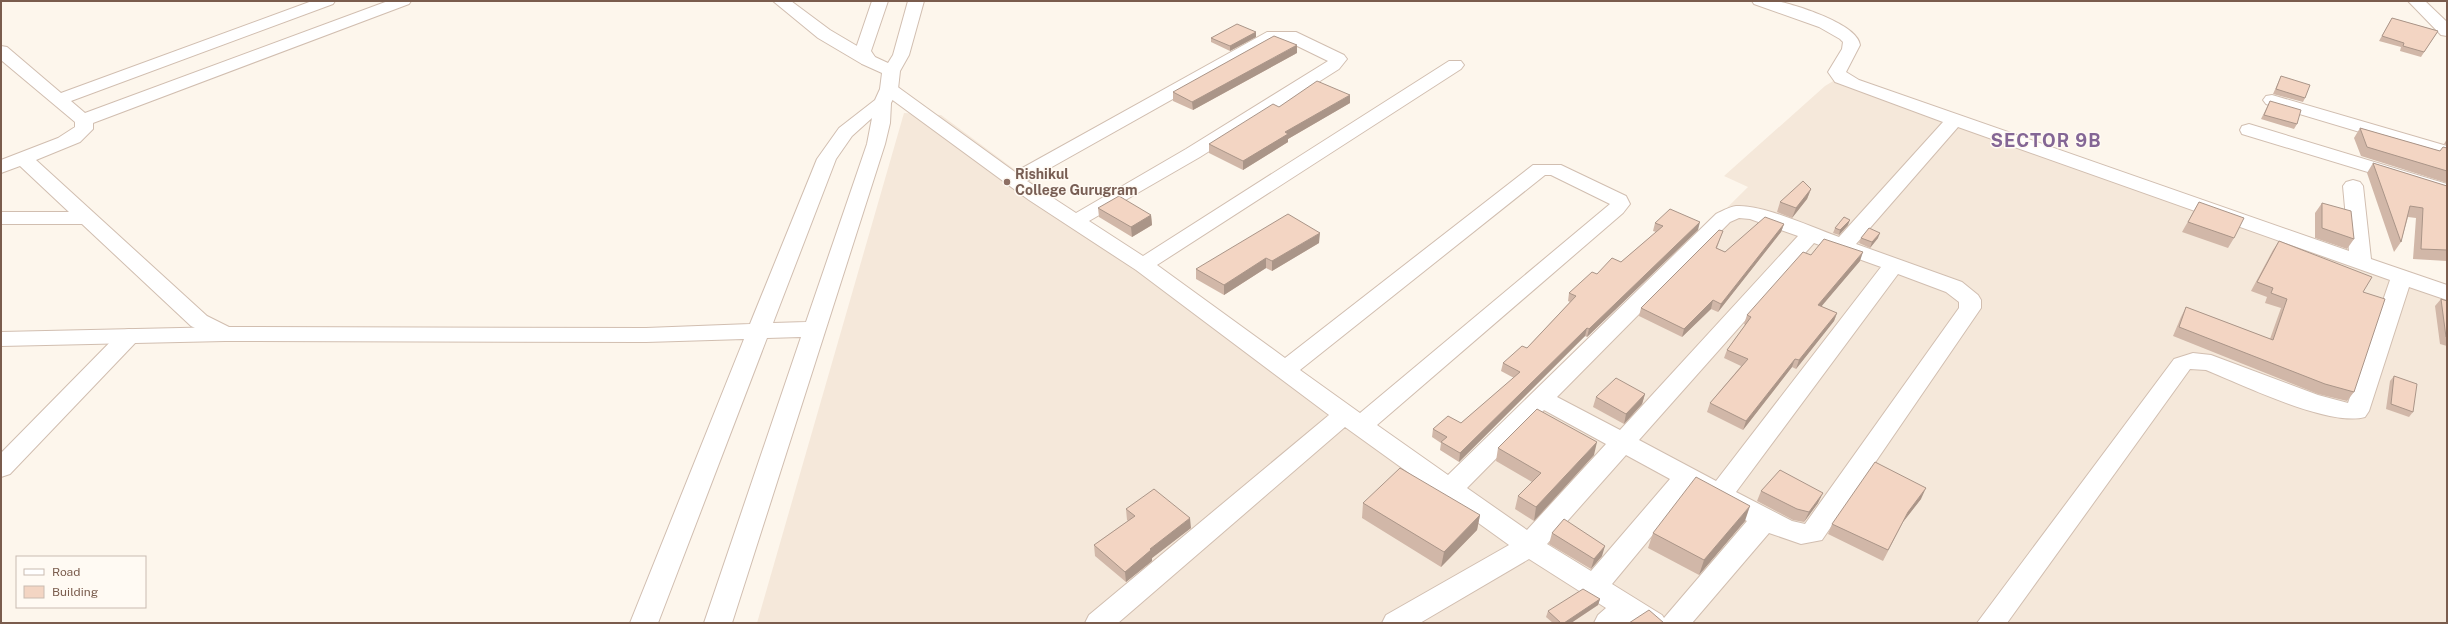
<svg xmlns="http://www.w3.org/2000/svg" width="2448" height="624" viewBox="0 0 2448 624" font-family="'Public Sans',sans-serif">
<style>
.residential{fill:#f5e8da}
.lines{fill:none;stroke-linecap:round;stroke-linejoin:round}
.minor-casing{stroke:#d1beb0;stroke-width:2}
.tertiary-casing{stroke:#d1beb0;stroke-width:2}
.minor{fill:#fff;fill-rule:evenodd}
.tertiary{fill:#fff;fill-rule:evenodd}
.wall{fill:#d1b7a8}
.shaded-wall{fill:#aa9588}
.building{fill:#f3d5c3;stroke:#aa9588}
.education-dot{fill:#8d6e63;stroke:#fffaf3;stroke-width:1.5}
.labels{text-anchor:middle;stroke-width:3;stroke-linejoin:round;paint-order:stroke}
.education-label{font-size:14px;font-weight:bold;fill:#785e54;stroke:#fffaf3;text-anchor:start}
.district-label{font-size:18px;font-weight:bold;letter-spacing:1px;fill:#846695;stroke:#fffaf3}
</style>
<rect width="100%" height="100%" fill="#fdf6ec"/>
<path class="residential" d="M 1843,75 L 2447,289 L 2447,623 L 757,623 L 904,113 L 941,115 L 1072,212 L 1200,298 L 1344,401 L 1450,481 L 1748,187 L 1724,176 L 1825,86 Z"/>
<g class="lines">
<defs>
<path id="minor" d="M 312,1 L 335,1 L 333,4 L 71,101 L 85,113 L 388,1 L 411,1 L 409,4 L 93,123 L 93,129 L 80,142 L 36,160 L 207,316 L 233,329 L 236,334 L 233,339 L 225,341 L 217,339 L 191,326 L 82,224 L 1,224 L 1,212 L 69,212 L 20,166 L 1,173 L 1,160 L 58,138 L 75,127 L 75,122 L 1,60 L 1,46 L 7,47 L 61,93 Z
M 773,1 L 791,1 L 830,30 L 874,56 L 877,60 L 874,64 L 862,64 L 818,38 Z
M 1752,1 C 1760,1 1769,0 1777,1 C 1796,5 1858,24 1860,45 L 1846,72 L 1859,80 L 2349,251 L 2343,186 L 2346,182 L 2353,180 L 2360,182 L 2363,186 L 2371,259 L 2447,285 L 2447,300 L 2409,287 L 2369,411 L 2365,417 C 2329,427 2243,385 2206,370 L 2190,369 L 2007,623 L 1977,623 L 2174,359 L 2193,353 L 2211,355 L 2318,395 L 2348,403 L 2390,280 L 1958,127 L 1856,244 L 1962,282 L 1978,295 L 1981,300 L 1981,308 L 1822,540 L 1801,544 L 1769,533 L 1692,623 L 1594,623 L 1598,615 L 1606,608 L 1529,559 L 1420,623 L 1382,623 L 1386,615 L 1509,545 L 1345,427 L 1118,623 L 1085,623 L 1089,615 L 1329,415 L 1136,270 L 1029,200 L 883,93 L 880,89 L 883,85 L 895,85 L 1015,172 L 1267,32 L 1296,32 L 1344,55 L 1347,59 L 1339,69 L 1200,157 L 1089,221 L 1143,256 L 1449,61 L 1461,61 L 1464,65 L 1461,69 L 1157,265 L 1285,358 L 1533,165 L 1561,165 L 1626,196 L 1630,204 L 1623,213 L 1377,425 L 1448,475 L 1716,214 C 1722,211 1729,207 1736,206 C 1763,204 1813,228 1839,237 L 1943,122 L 1835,82 L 1828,72 L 1842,49 L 1843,42 L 1840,39 L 1819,27 L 1754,4 ZM 1276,41 L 1287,41 L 1328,61 L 1186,149 L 1076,213 L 1027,181 ZM 1545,175 L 1551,175 L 1610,204 L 1360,413 L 1300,370 ZM 1739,218 L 1750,219 L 1798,236 L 1620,430 L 1557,397 L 1730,222 ZM 1814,243 L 1881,267 L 1716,481 L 1639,440 ZM 1898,274 L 1946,292 L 1959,302 L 1959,308 L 1805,524 L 1792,521 L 1736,492 ZM 1544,410 L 1606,444 L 1527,530 L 1467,488 ZM 1626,455 L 1670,479 L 1591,571 L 1547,544 ZM 1690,490 L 1747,521 L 1664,618 L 1662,615 L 1612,584 Z
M 2272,95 L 2447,146 L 2447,158 L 2266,104 L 2263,100 L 2266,96 Z
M 2249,124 L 2447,184 L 2447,196 L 2242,134 L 2240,130 L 2242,126 Z
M 129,329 L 137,331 L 140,336 L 137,341 L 10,474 L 1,477 L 1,453 L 121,331 Z"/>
<path id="tertiary" d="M 872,1 L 888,1 L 871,51 L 875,57 L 888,63 L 893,55 L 908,1 L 924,1 L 909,55 L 900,71 L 898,89 L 891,103 L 890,123 L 885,144 L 732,623 L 704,623 L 801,337 L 767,338 L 658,623 L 630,623 L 744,339 L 646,342 L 225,341 L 1,346 L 1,332 L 225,327 L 646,328 L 750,324 L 817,159 L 839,128 L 875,100 L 880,89 L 882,73 L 862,64 L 855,51 ZM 872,118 L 867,144 L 806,322 L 773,323 L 836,159 L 852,136 Z
M 2408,1 L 2425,1 L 2447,22 L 2447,36 L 2441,35 Z"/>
</defs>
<use href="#minor" class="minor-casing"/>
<use href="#tertiary" class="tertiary-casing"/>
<use href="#minor" class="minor"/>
<use href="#tertiary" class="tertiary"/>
</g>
<path class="wall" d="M 2392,18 L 2438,31 L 2421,57 L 2400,51 L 2401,47 L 2379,41 Z
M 1256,32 L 1256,37 L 1230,51 L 1211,42 L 1211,38 Z
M 1297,53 L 1193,110 L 1173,101 L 1173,92 Z
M 2281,76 L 2305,98 L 2303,102 L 2273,94 Z
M 2270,101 L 2297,124 L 2294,129 L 2261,119 Z
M 1350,103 L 1288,139 L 1288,142 L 1243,170 L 1209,153 L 1209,144 L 1279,107 Z
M 2360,128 L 2440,151 L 2447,148 L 2447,183 L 2361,156 L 2354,138 Z
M 2447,139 L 2447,145 L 2444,144 Z
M 2373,163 L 2447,186 L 2447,261 L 2413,259 L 2416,218 L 2408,217 L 2401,242 L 2394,252 L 2367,173 Z
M 1811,189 L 1807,199 L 1792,218 L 1777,212 L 1780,202 Z
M 2199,202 L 2234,238 L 2228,248 L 2182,232 Z
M 2322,203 L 2354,239 L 2347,249 L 2315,238 L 2315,213 Z
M 1098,208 L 1151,215 L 1152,225 L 1132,237 L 1099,217 Z
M 1655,223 L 1698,230 L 1587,337 L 1585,336 L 1459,462 L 1440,450 L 1441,443 L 1432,437 L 1433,429 L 1461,423 L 1514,378 L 1501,371 L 1503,363 L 1527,348 L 1570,302 L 1568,301 L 1569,293 L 1597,274 L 1621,262 L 1656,232 L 1653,231 Z
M 1784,224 L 1781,232 L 1718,312 L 1711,309 L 1682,337 L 1639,316 L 1641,308 L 1723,231 L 1720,239 L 1717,248 L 1725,252 Z
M 1848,225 L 1839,235 L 1833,233 L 1835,228 Z
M 1861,238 L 1878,238 L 1870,248 L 1859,243 Z
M 2279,241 L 2363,292 L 2354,392 L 2347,401 L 2318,394 L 2173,336 L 2181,317 L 2186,307 L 2270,339 L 2281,308 L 2265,303 L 2267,297 L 2251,291 L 2273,250 Z
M 1319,243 L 1272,271 L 1266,268 L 1224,295 L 1196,279 L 1196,269 Z
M 1811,255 L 1860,261 L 1821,306 L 1837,313 L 1834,321 L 1796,369 L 1792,367 L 1743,430 L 1707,412 L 1710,403 L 1741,366 L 1724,358 L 1727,350 L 1745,325 L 1744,324 L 1747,315 Z
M 2441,299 L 2447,301 L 2447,346 L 2440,344 L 2435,306 Z
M 2394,376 L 2413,412 L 2409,417 L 2386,409 L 2390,381 Z
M 1645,394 L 1642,404 L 1624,424 L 1593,407 L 1596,397 Z
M 1498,448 L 1594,455 L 1534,521 L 1515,509 L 1518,496 L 1532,482 L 1496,461 Z
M 1761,491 L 1818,503 L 1804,522 L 1793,520 L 1757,501 Z
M 1921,499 L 1903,522 L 1883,561 L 1828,534 L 1832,524 Z
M 1363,503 L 1480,515 L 1477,530 L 1441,567 L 1362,518 Z
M 1126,509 L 1191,528 L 1152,558 L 1152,561 L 1126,582 L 1095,556 L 1094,545 L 1128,521 L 1127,520 Z
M 1745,521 L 1699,575 L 1648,548 L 1653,533 Z
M 1552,533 L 1602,556 L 1591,569 L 1549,544 Z
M 1600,599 L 1598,605 L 1571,623 L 1553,623 L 1546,617 L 1548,611 Z"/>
<path class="shaded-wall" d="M 1256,32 L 1256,37 L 1230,51 L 1230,46 Z
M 1297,45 L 1297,53 L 1193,110 L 1192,102 Z
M 1350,95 L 1350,103 L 1288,139 L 1288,142 L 1243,170 L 1243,161 L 1285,132 Z
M 1811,189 L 1807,199 L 1792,218 L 1796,208 Z
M 1151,215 L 1152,225 L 1132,237 L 1131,227 Z
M 1850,220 L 1848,225 L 1839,235 L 1840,230 Z
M 1700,222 L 1698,230 L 1587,337 L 1589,329 Z
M 1784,224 L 1781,232 L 1718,312 L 1721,304 Z
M 1320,233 L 1319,243 L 1272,271 L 1272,261 Z
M 1880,233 L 1878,238 L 1870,248 L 1872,242 Z
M 1863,252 L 1860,261 L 1815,314 L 1818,305 Z
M 1266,258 L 1266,268 L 1224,295 L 1224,285 Z
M 1713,300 L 1711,309 L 1682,337 L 1684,329 Z
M 1837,313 L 1834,321 L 1796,369 L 1799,360 Z
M 1587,328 L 1585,336 L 1459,462 L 1460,453 Z
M 1795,359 L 1792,367 L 1743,430 L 1746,421 Z
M 1645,394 L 1642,404 L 1624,424 L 1626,414 Z
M 1597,442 L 1594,455 L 1534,521 L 1536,507 Z
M 1926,488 L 1921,499 L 1903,522 L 1883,561 L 1908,512 Z
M 1823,493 L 1818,503 L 1804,522 L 1809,512 Z
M 1750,506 L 1745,521 L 1699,575 L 1704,560 Z
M 1480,515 L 1477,530 L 1441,567 L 1444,552 Z
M 1190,518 L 1191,528 L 1152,558 L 1152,561 L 1126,582 L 1125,572 L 1150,549 Z
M 1605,546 L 1602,556 L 1591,569 L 1594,559 Z
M 1600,599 L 1598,605 L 1571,623 L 1564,623 Z"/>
<path class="building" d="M 2392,18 L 2438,31 L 2424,52 L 2403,46 L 2404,43 L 2382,36 Z
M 1237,24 L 1256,32 L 1230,46 L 1211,38 Z
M 1274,36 L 1297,45 L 1192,102 L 1173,92 Z
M 2281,76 L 2310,85 L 2305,98 L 2276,89 Z
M 1317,81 L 1350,95 L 1285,132 L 1288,134 L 1243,161 L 1209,144 L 1273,104 L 1279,107 Z
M 2270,101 L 2301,110 L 2297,124 L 2264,115 Z
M 2360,128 L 2440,151 L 2443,147 L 2447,148 L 2447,171 L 2367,147 Z
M 2373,163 L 2447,186 L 2447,250 L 2421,249 L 2423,208 L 2410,206 L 2401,242 Z
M 1803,181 L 1811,189 L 1796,208 L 1780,202 Z
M 1119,196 L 1151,215 L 1131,227 L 1098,208 Z
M 2199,202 L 2244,218 L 2234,238 L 2188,222 Z
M 2322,203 L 2351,211 L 2354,239 L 2322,228 Z
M 1670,209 L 1700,222 L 1589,329 L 1587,328 L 1460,453 L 1441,442 L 1447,437 L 1433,429 L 1448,416 L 1461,423 L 1520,372 L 1503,363 L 1522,346 L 1527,348 L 1576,296 L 1569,293 L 1592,272 L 1597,274 L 1612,258 L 1621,262 L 1663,226 L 1655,223 Z
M 1288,214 L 1320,233 L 1272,261 L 1266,258 L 1224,285 L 1196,269 Z
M 1765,217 L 1784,224 L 1721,304 L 1713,300 L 1684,329 L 1641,308 L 1719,230 L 1723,231 L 1716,248 L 1725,252 Z
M 1844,217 L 1850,220 L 1840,230 L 1835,228 Z
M 1869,228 L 1880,233 L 1872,242 L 1861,238 Z
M 1824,239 L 1863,252 L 1818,305 L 1837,313 L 1799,360 L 1795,359 L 1746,421 L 1710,403 L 1748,359 L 1727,350 L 1751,317 L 1747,315 L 1803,252 L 1811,255 Z
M 2279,241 L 2372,277 L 2363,292 L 2385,299 L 2354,392 L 2325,384 L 2179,327 L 2186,307 L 2273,340 L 2287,299 L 2271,293 L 2273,288 L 2257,282 Z
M 2441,299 L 2447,301 L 2447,337 L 2446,337 Z
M 2394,376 L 2417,384 L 2413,412 L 2391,404 Z
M 1616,378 L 1645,394 L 1626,414 L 1596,397 Z
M 1537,409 L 1597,442 L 1536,507 L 1518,496 L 1541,473 L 1498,448 Z
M 1875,462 L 1926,488 L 1908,512 L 1888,550 L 1832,524 Z
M 1400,468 L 1480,515 L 1444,552 L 1363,503 Z
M 1780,470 L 1823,493 L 1809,512 L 1797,509 L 1761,491 Z
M 1696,477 L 1750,506 L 1704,560 L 1653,533 Z
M 1154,489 L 1190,518 L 1150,549 L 1151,550 L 1125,572 L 1094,545 L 1135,516 L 1126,509 Z
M 1564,519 L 1605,546 L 1594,559 L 1552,533 Z
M 1583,589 L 1600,599 L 1564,623 L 1561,623 L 1548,611 Z
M 1649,610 L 1664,623 L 1629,623 Z"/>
<circle class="education-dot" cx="1007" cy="182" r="4"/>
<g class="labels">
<g class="education-label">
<text x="1015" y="179">Rishikul<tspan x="1015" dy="16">College Gurugram</tspan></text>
</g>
<g class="district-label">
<text x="2046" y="147">SECTOR 9B</text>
</g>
</g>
<rect width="2448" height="624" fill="none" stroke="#7a5c4d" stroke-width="4"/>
<rect x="16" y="556" width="130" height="52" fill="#fffaf3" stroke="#cabbb1"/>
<rect x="24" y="569" width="20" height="6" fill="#ffffff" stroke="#cabbb1"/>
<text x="52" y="576" font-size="12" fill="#7a5c4d">Road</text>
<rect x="24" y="586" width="20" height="12" fill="#f3d5c3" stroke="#cabbb1"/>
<text x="52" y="596" font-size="12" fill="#7a5c4d">Building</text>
</svg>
